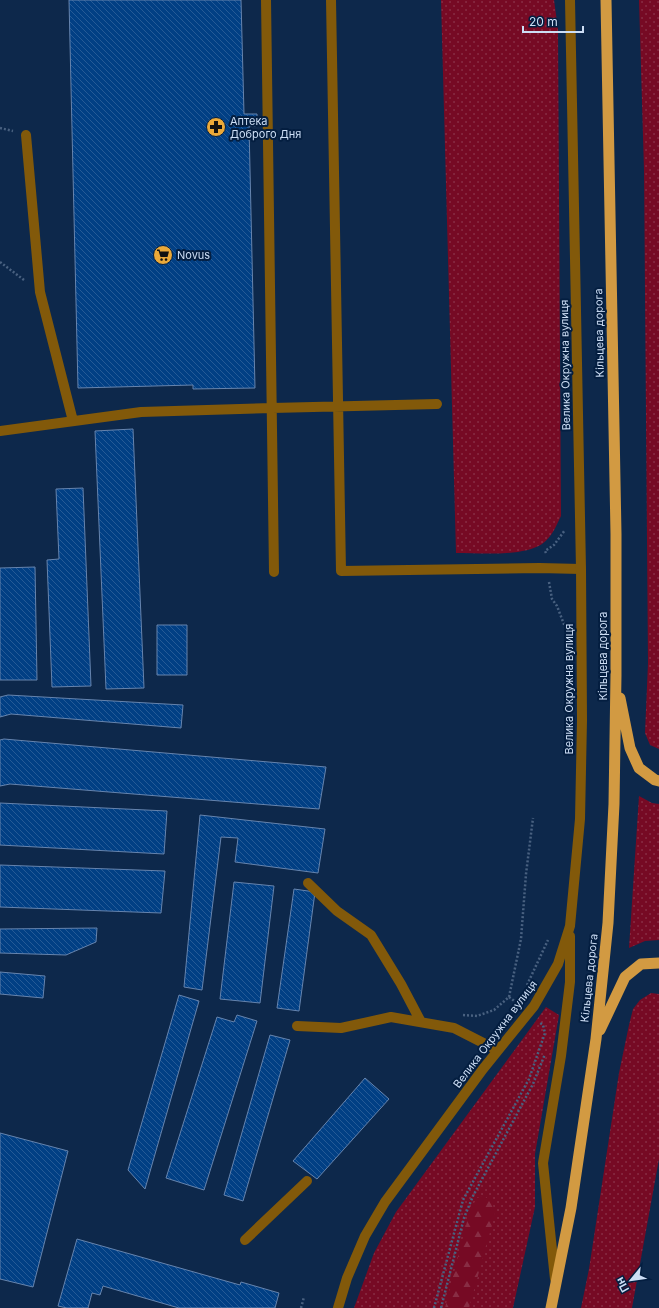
<svg xmlns="http://www.w3.org/2000/svg" width="659" height="1308" viewBox="0 0 659 1308" font-family="Inter,sans-serif">
<style>
.grass{fill:url(#grass-dots)}
.forest{fill:url(#forest-firs)}
.building{fill:url(#building-back-hatch);stroke:#6684ae}
.lines{fill:none;stroke-linecap:round;stroke-linejoin:round}
.path{stroke:#496180;stroke-width:2.5;stroke-dasharray:2 2;stroke-linecap:butt}
.service{stroke:#82590a;stroke-width:10}
.tertiary{stroke:#82590a;stroke-width:10}
.trunk{stroke:#d29a42;stroke-width:11}
.labels{text-anchor:middle;stroke-width:4;stroke-linejoin:round;paint-order:stroke}
.poi-label{font-size:11px;fill:#cddef5;stroke:#041e40;text-anchor:start}
.street-label{font-size:11px;fill:#cddef5;stroke:#041e40}
</style>
<defs>
<pattern id="grass-dots" width="8" height="8" patternUnits="userSpaceOnUse"><rect width="8" height="8" fill="#760a24"/><path d="M2 2h.1M6 6h.1" fill="none" stroke="#882d44" stroke-width="1.8" stroke-linecap="round"/></pattern>
<pattern id="forest-firs" width="22" height="20" patternUnits="userSpaceOnUse"><rect width="22" height="20" fill="#760a24"/><path d="M5 1l3.5 6h-7zM16 11l3.5 6h-7z" fill="#882d44"/></pattern>
<pattern id="building-back-hatch" width="6" height="6" patternUnits="userSpaceOnUse"><rect width="6" height="6" fill="#013f84"/><path d="M-1 5l2 2M0 0l6 6M5-1l2 2" fill="none" stroke="#255a96"/></pattern>
</defs>
<rect width="100%" height="100%" fill="#0d284b"/>
<path class="grass" d="M 441,0 L 554,0 L 558,29 L 561,516 C 556,526 552,537 542,544 C 522,557 480,553 456,553 Z
M 639,0 L 659,0 L 659,749 L 650,745 L 645,733 L 648,663 L 644,170 Z
M 639,796 L 652,803 L 659,804 L 659,940 L 645,941 L 629,948 Z
M 651,993 L 659,994 L 659,1159 L 632,1308 L 581,1308 L 589,1269 L 619,1073 L 629,1025 L 633,1009 L 640,1000 Z
M 546,1007 L 559,1015 L 535,1154 L 535,1207 L 513,1308 L 354,1308 L 374,1253 L 396,1212 Z"/>
<path class="forest" d="M 484,1196 L 492,1202 L 495,1214 L 469,1308 L 445,1308 L 470,1210 L 477,1198 Z"/>
<path class="building" d="M 69,0 L 241,0 L 244,114 L 257,114 L 257,126 L 249,126 L 255,388 L 193,389 L 193,385 L 78,388 Z
M 133,429 L 144,688 L 106,689 L 95,431 Z
M 83,488 L 91,686 L 52,687 L 47,560 L 59,559 L 56,489 Z
M 35,567 L 37,680 L 0,680 L 0,568 Z
M 157,625 L 187,625 L 187,675 L 157,675 Z
M 8,695 L 183,705 L 181,728 L 11,714 L 0,717 L 0,697 Z
M 4,739 L 326,767 L 319,809 L 10,784 L 0,786 L 0,740 Z
M 0,803 L 167,811 L 164,854 L 0,845 Z
M 200,815 L 325,829 L 318,873 L 235,862 L 238,838 L 221,837 L 202,990 L 184,987 Z
M 0,865 L 165,871 L 161,913 L 0,907 Z
M 234,882 L 274,886 L 260,1003 L 220,999 Z
M 294,889 L 315,892 L 299,1011 L 277,1008 Z
M 97,928 L 96,942 L 66,955 L 0,953 L 0,929 Z
M 0,972 L 45,976 L 43,998 L 0,994 Z
M 179,995 L 199,1001 L 145,1189 L 128,1170 Z
M 237,1015 L 257,1021 L 204,1190 L 166,1178 L 217,1017 L 234,1022 Z
M 270,1035 L 290,1040 L 243,1201 L 224,1195 Z
M 365,1078 L 389,1099 L 317,1179 L 293,1161 Z
M 0,1133 L 68,1151 L 33,1287 L 0,1279 Z
M 77,1239 L 240,1285 L 241,1282 L 279,1293 L 275,1308 L 179,1308 L 103,1286 L 100,1295 L 92,1293 L 88,1308 L 67,1308 L 58,1306 Z"/>
<g class="lines">
<path class="path" d="M 0,128 L 13,131
M 0,262 L 24,280
M 546,553 L 545,551 L 554,545 L 565,530
M 549,582 L 552,599 L 557,606 L 565,627
M 527,985 L 548,940
M 509,997 L 517,1003
M 463,1015 L 477,1016 L 494,1010 L 509,997 L 521,939 L 526,874 L 533,818
M 301,1308 L 304,1297
M 434,1308 L 463,1200 L 529,1079 L 545,1033 L 543,1025 L 539,1022
M 441,1308 L 464,1218 L 473,1196 L 533,1084 L 545,1054"/>
<path class="service" d="M 266,0 L 274,572
M 331,0 L 341,571 L 539,568 L 581,569
M 26,135 L 40,292 L 73,421
M 0,431 L 141,412 L 272,408 L 437,404
M 308,883 L 337,911 L 371,935 L 401,984 L 421,1022
M 297,1026 L 341,1028 L 391,1017 L 454,1028 L 497,1050
M 245,1240 L 307,1181"/>
<path class="tertiary" d="M 555,1279 L 543,1163 L 561,1056 L 570,982 L 570,936
M 338,1308 L 347,1278 L 365,1236 L 385,1202 L 483,1069 L 534,1006 L 558,964 L 570,926 L 580,819 L 582,720 L 581,569 L 570,0"/>
<path class="trunk" d="M 620,698 L 630,748 L 639,768 L 655,780 L 659,781
M 600,1030 L 625,977 L 641,964 L 659,963
M 551,1308 L 571,1208 L 596,1039 L 608,923 L 614,804 L 616,675 L 616,534 L 606,0"/>
</g>
<defs>
<symbol id="pharmacy-disc" viewBox="-11 -11 22 22"><circle r="9.5" fill="#eba939" stroke="#041e40"/><path d="M-2-6h4v4h4v4h-4v4h-4v-4h-4v-4h4Z" fill="#111"/></symbol>
<symbol id="supermarket-disc" viewBox="-11 -11 22 22"><circle r="9.5" fill="#eba939" stroke="#041e40"/><path d="M-6-5.5h2.5l.6 2H6L4.5 2H-2.5L-4.4-4H-6ZM-1.5 3.2a1.3 1.3 0 1 0 .1 0ZM3 3.2a1.3 1.3 0 1 0 .1 0Z" fill="#111"/></symbol>
</defs>
<g fill-rule="evenodd">
<use href="#pharmacy-disc" x="205" y="116" width="22" height="22"/>
<use href="#supermarket-disc" x="152" y="244" width="22" height="22"/>
</g>
<g class="labels">
<g class="poi-label">
<text x="230" y="125">Аптека<tspan x="230" dy="13">Доброго Дня</tspan></text>
<text x="177" y="259">Novus</text>
</g>
<g class="street-label">
<text transform="translate(599 333) rotate(-91)" y="4">Кільцева дорога</text>
<text transform="translate(565 365) rotate(-91)" y="4">Велика Окружна вулиця</text>
<text transform="translate(603 656) rotate(-90)" y="4">Кільцева дорога</text>
<text transform="translate(569 689) rotate(-90)" y="4">Велика Окружна вулиця</text>
<text transform="translate(589 978) rotate(-84)" y="4">Кільцева дорога</text>
<text transform="translate(495 1034) rotate(-53)" y="4">Велика Окружна вулиця</text>
</g>
</g>
<g transform="translate(631 1280) rotate(241)" stroke="#041e40" stroke-width="3" paint-order="stroke">
<path d="M0-3L7 15L0 10L-7 15Z" fill="#cddef5"/>
<text y="-6" font-size="11" font-weight="bold" text-anchor="middle" fill="#cddef5">Пн</text>
</g>
<path d="M523 26v6h60v-6" fill="none" stroke="#cddef5" stroke-width="2"/>
<text x="529" y="26" font-size="12" fill="#cddef5" stroke="#041e40" stroke-width="3" paint-order="stroke">20 m</text>
</svg>
